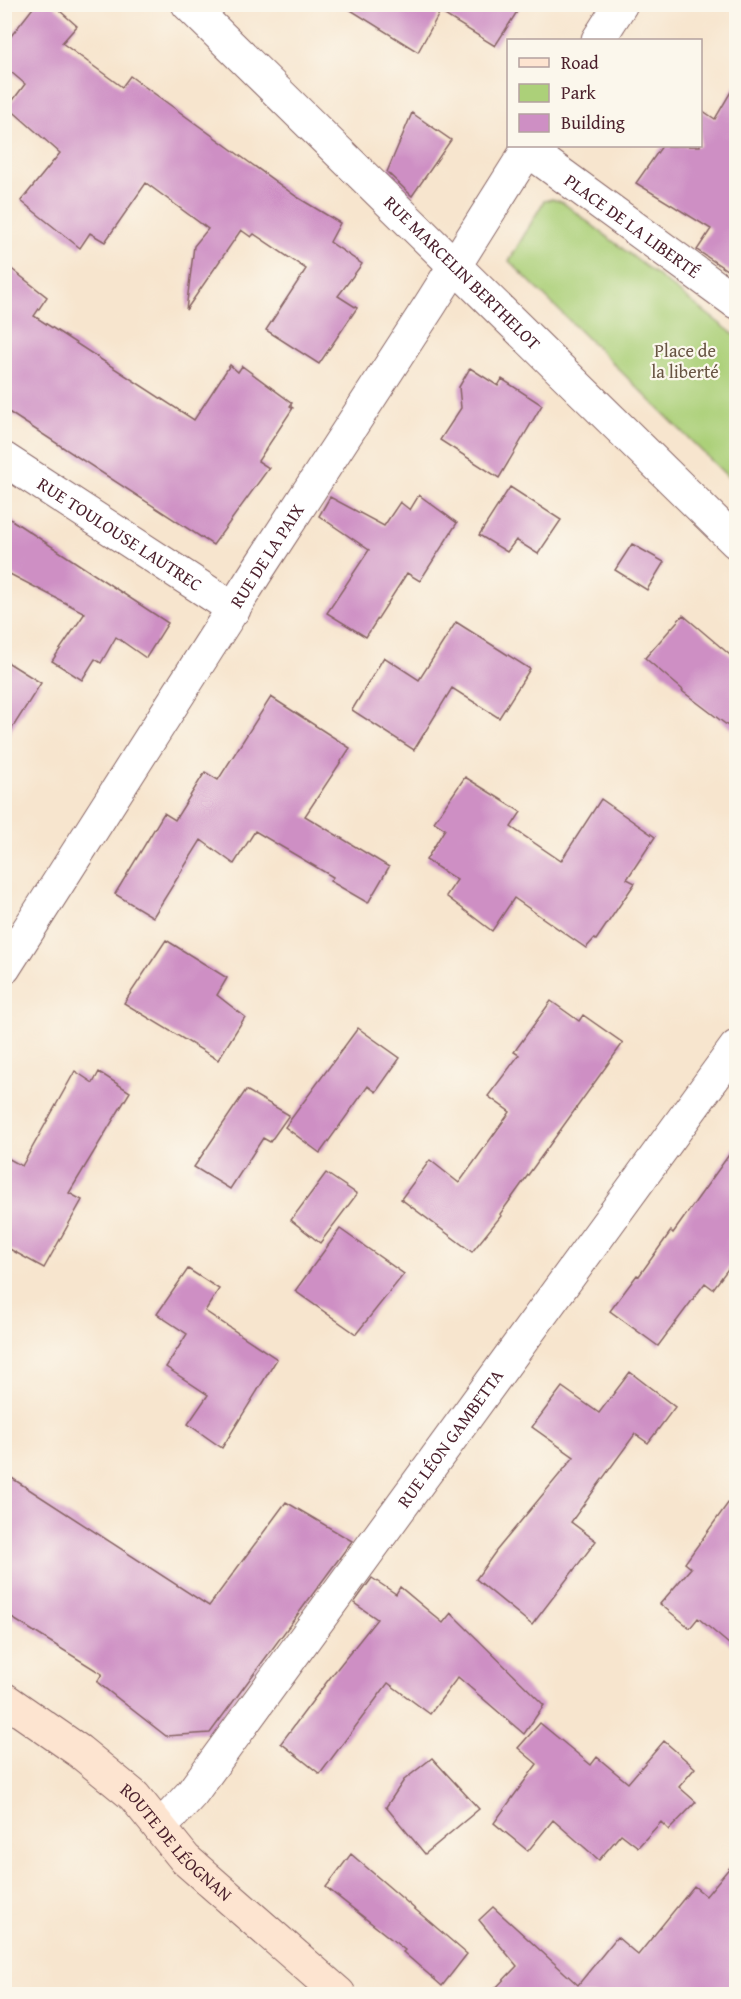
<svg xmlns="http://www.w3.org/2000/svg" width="741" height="1999" viewBox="0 0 741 1999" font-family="'Gentium Book Plus',serif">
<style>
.green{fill:#acd079;stroke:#7b7852;stroke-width:1.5}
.building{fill:#ce8fc4}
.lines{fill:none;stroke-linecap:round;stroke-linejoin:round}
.street-casing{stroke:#876464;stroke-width:35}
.secondary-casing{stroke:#876464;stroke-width:35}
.street{stroke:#fff;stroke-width:33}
.secondary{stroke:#fde4d0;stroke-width:33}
.labels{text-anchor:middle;stroke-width:4.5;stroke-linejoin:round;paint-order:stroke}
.street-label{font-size:18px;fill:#4a1f2b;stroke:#fbf7ec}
.park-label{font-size:18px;fill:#675442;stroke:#fbf7ec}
</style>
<rect width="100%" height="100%" fill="#fbf7ec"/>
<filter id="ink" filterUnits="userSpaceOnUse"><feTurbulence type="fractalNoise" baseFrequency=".0167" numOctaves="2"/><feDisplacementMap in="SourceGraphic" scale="12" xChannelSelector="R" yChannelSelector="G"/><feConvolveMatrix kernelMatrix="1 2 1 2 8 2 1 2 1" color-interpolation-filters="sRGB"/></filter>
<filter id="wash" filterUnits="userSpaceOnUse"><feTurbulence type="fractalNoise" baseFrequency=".008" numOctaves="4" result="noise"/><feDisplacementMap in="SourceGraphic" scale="24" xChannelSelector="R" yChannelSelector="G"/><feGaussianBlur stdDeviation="1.35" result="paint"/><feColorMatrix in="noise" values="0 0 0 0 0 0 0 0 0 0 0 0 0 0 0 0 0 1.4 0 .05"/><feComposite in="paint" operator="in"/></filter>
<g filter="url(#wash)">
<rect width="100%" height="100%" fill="#f7e5ce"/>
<path class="green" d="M 552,199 L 562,202 L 736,336 L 736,485 L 509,261 L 544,201 Z"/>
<g id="blocks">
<path class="building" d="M 36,4 L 52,4 L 77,26 L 62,43 L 122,87 L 130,76 L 297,197 L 340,223 L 330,242 L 362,264 L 338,296 L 357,308 L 319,364 L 266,330 L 306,269 L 254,234 L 251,237 L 241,230 L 186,310 L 194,246 L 208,229 L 146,183 L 105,242 L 90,233 L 80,248 L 21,201 L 60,153 L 8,107 L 25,84 L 4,66 L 4,45 Z
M 341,4 L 522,4 L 495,46 L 440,12 L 418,52 Z
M 736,83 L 736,276 L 697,250 L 711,229 L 636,183 L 662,146 L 700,146 L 700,109 L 715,119 Z
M 412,113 L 451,140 L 412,196 L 387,172 Z
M 4,263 L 47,297 L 34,316 L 194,420 L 230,365 L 238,372 L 242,366 L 292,403 L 290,406 L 293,408 L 258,461 L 269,468 L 213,545 L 4,409 Z
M 470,368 L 498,386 L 502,379 L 542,405 L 499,478 L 440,440 L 461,408 L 459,387 Z
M 510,487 L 561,520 L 538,554 L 516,540 L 507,552 L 479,535 Z
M 419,495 L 457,523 L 420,581 L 407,573 L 366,637 L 327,613 L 369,550 L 319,516 L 330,497 L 384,526 L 400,502 L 410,510 Z
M 4,515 L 168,623 L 146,658 L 116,637 L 101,663 L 95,659 L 82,680 L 52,661 L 85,613 L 4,571 Z
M 632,544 L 664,562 L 647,590 L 615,570 Z
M 683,615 L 736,660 L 736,732 L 682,691 L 683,690 L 645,658 Z
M 456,622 L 530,669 L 499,718 L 452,688 L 414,750 L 352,710 L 384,657 L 419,680 Z
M 4,660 L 41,683 L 4,741 Z
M 271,697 L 350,748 L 305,816 L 389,867 L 368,903 L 330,881 L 333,877 L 255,831 L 234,864 L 201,840 L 153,917 L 115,894 L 164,813 L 175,820 L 205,772 L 218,780 Z
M 465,777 L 521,812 L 511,827 L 561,861 L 601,799 L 655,837 L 627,879 L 635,883 L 596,940 L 594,939 L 586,948 L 514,898 L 492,931 L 446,896 L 457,880 L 426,860 L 445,829 L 434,822 Z
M 166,940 L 227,978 L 217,995 L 245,1017 L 218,1060 L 124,1003 Z
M 551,1001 L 579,1021 L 583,1015 L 623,1043 L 500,1214 L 501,1216 L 472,1252 L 401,1199 L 430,1160 L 459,1183 L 510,1112 L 488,1096 L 519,1055 L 514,1052 Z
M 358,1028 L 400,1058 L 376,1092 L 368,1086 L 320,1153 L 285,1127 Z
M 75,1071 L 93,1083 L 99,1072 L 130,1092 L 69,1193 L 82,1200 L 44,1268 L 4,1246 L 4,1156 L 22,1166 Z
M 246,1090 L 289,1115 L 270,1142 L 263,1138 L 230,1189 L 194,1167 Z
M 736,1145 L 736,1258 L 713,1289 L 705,1283 L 658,1346 L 610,1311 L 637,1275 L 639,1276 L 671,1231 L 673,1233 Z
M 326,1173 L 357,1194 L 320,1243 L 291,1220 Z
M 340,1229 L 404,1274 L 356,1334 L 295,1291 Z
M 188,1269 L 219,1289 L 205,1311 L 277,1359 L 222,1448 L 188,1424 L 208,1395 L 166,1367 L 187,1334 L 157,1314 Z
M 630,1372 L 675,1407 L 648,1443 L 635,1434 L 571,1522 L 596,1541 L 532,1625 L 476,1579 L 496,1551 L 574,1457 L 532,1427 L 562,1387 L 599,1413 Z
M 4,1473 L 209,1606 L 286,1502 L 352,1541 L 210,1733 L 166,1736 L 97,1682 L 102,1674 L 4,1613 Z
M 736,1492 L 736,1650 L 698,1618 L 690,1628 L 660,1604 L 691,1568 L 685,1563 Z
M 372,1578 L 396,1594 L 400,1587 L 443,1623 L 451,1613 L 544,1705 L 524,1734 L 458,1677 L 430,1714 L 388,1683 L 320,1774 L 281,1743 L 329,1679 L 377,1619 L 354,1603 Z
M 540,1723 L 591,1765 L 597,1757 L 628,1783 L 664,1741 L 695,1768 L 679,1787 L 696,1802 L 669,1830 L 661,1822 L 638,1847 L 621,1834 L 599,1860 L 553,1820 L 528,1851 L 494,1823 L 537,1764 L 518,1748 Z
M 432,1758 L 479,1809 L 425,1854 L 386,1807 L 404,1780 Z
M 351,1854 L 467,1954 L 442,1986 L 403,1952 L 405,1950 L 326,1887 Z
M 736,1860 L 736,1995 L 489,1995 L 517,1966 L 479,1920 L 493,1907 L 578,1985 L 617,1937 L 638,1955 L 694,1886 L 706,1896 Z"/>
</g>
</g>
<g filter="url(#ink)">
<use href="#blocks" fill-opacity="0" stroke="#876464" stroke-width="1.5"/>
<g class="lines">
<defs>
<g id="street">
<path id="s1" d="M 188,4 L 736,542"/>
<path d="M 598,40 L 621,4"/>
<path id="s2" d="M 528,150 L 736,302"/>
<path id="s3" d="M 4,459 L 234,609"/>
<path id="s4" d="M 4,968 L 259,568 L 430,305 L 530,146"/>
<path id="s5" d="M 160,1828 L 192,1793 L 736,1047"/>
</g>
<g id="secondary">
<path id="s6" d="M 4,1699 L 79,1751 L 134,1796 L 185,1859 L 339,1994"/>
</g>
</defs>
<use href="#street" class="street-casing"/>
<use href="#secondary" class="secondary-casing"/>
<use href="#street" class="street"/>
<use href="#secondary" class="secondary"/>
</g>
</g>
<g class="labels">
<g class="street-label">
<text dy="6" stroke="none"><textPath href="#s2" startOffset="129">PLACE DE LA LIBERTÉ</textPath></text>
<text dy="6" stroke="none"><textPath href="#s1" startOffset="384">RUE MARCELIN BERTHELOT</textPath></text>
<text dy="6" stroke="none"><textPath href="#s3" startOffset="138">RUE TOULOUSE LAUTREC</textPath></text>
<text dy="6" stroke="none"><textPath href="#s4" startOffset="489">RUE DE LA PAIX</textPath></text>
<text dy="6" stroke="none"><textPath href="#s5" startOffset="486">RUE LÉON GAMBETTA</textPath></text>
<text dy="6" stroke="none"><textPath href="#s6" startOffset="225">ROUTE DE LÉOGNAN</textPath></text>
</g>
<g class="park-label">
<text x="685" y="357">Place de<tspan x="685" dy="21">la liberté</tspan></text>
</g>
</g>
<rect width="741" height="1999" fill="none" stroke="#fbf7ec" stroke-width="24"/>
<rect x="507" y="39" width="195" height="108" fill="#fbf7ec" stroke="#b4a19f" stroke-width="1.5"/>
<rect x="519" y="58" width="30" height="9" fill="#fde4d0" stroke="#b4a19f" stroke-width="1.5"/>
<text x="561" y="69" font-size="18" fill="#4a1f2b">Road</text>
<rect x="519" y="84" width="30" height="18" fill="#acd079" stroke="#b4a19f" stroke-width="1.5"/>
<text x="561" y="99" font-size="18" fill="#4a1f2b">Park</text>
<rect x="519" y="114" width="30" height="18" fill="#ce8fc4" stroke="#b4a19f" stroke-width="1.5"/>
<text x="561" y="129" font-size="18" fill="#4a1f2b">Building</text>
</svg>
